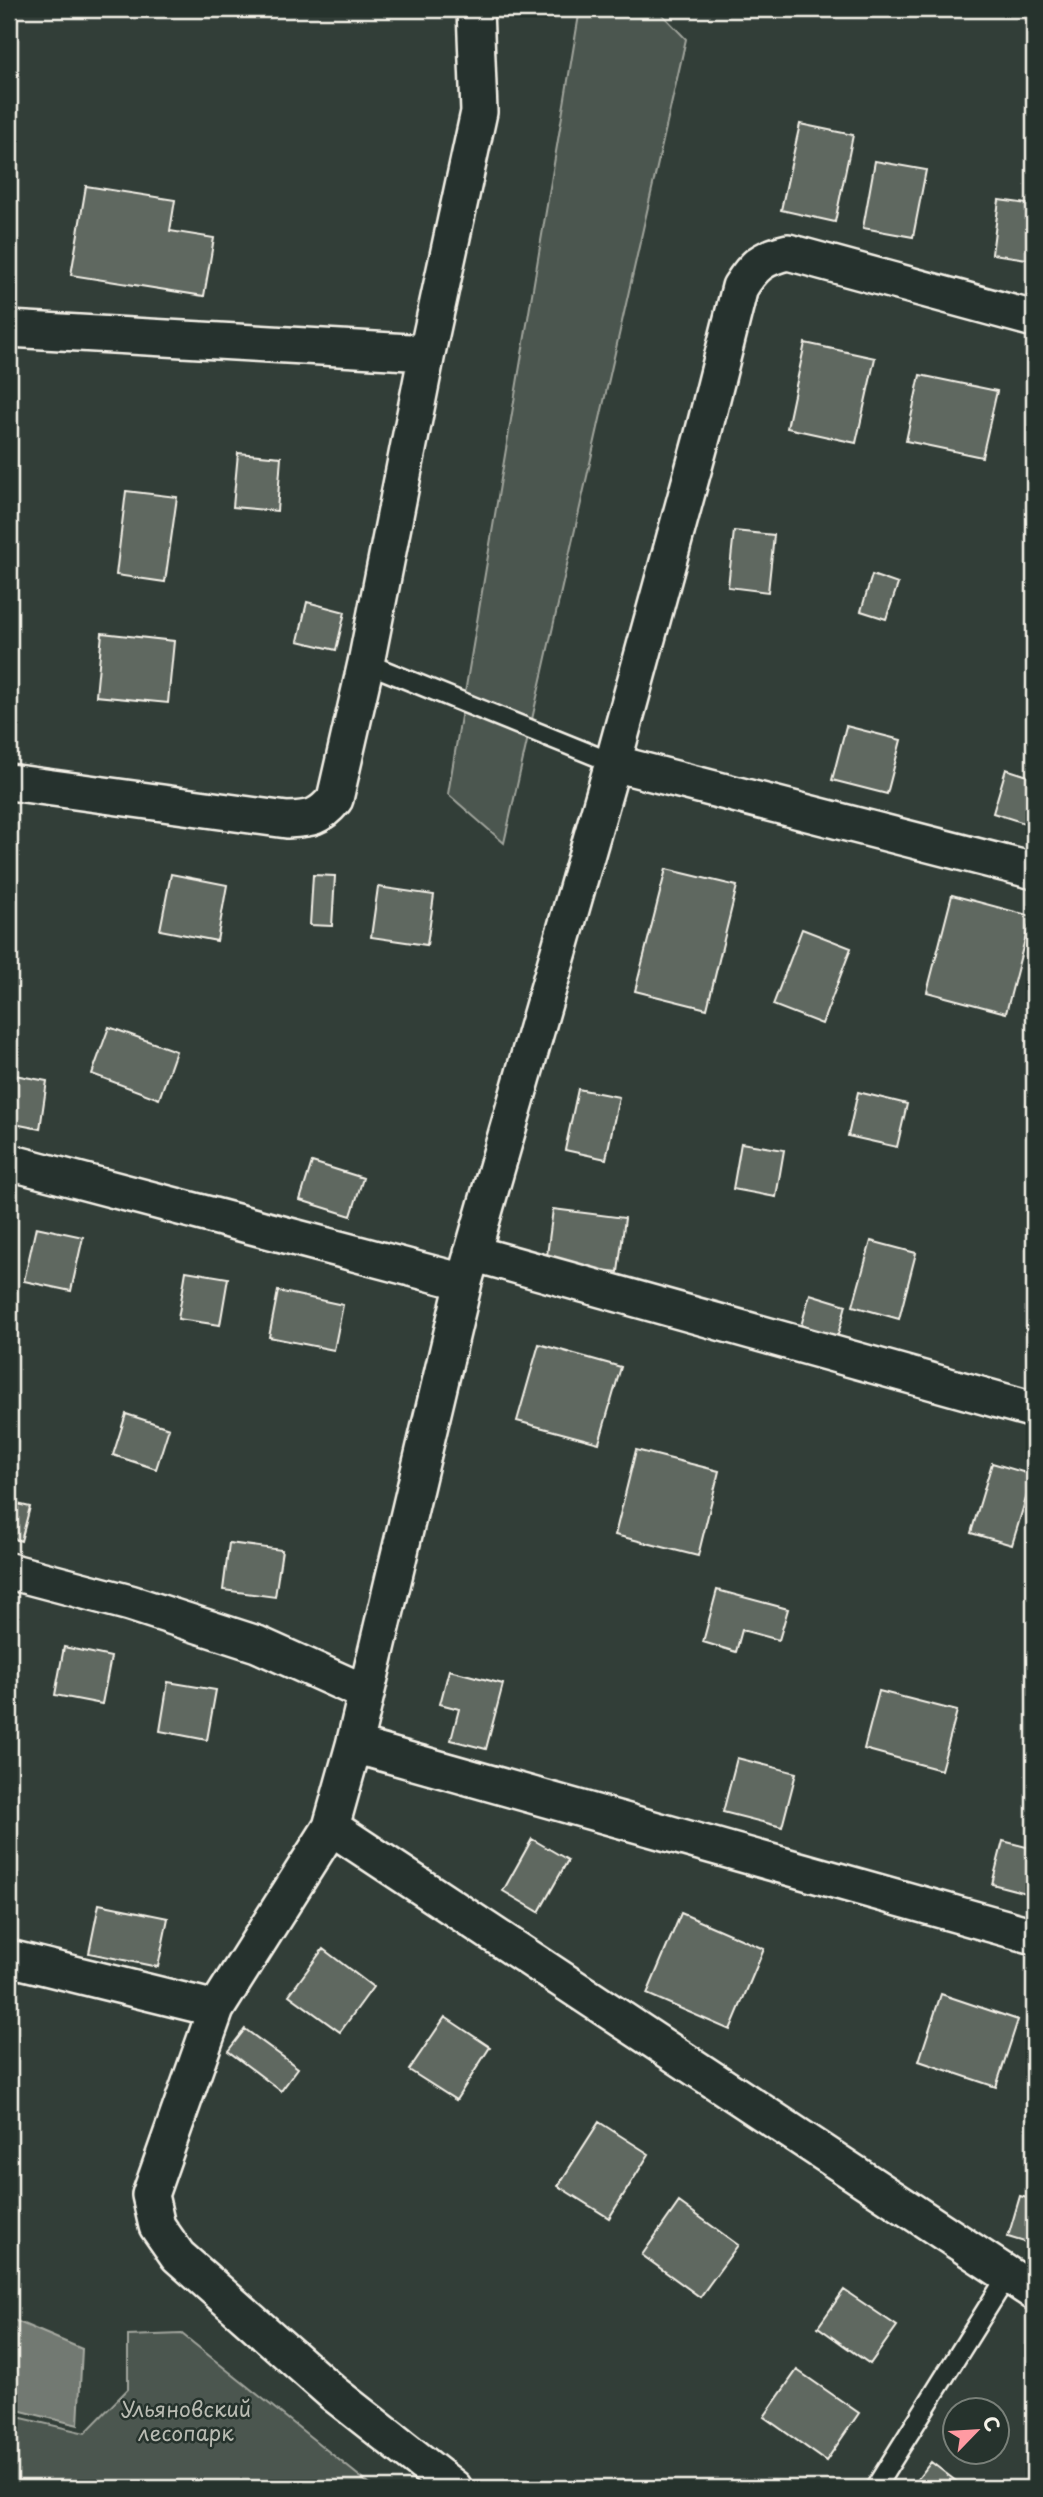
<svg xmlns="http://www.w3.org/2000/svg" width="1043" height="2497" viewBox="0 0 1043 2497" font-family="'Playpen Sans',sans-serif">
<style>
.green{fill:#4c564f;stroke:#a0a49c;stroke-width:2}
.water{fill:#727972;stroke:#a6a9a1;stroke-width:2}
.building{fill:#5f6861;stroke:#f4f1e8;stroke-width:2}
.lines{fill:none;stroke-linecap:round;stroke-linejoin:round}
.lane-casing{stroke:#f4f1e8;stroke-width:23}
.street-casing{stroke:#f4f1e8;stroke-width:40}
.lane{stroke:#26332d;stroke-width:18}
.street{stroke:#26332d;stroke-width:35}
.labels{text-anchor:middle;stroke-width:5;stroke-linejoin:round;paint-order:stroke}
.park-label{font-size:21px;fill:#b9bbb2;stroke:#26332d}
</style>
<rect width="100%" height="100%" fill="#323e38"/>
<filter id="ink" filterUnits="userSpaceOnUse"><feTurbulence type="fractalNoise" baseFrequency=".0143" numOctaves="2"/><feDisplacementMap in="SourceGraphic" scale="14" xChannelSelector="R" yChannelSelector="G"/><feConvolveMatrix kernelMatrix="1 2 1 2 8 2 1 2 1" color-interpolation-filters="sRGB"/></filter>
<g filter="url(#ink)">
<path class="green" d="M 580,9 L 657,9 L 686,39 L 504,843 L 448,794 Z
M 182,2334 L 374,2488 L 9,2488 L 9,2415 L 85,2433 L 128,2389 L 128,2336 Z"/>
<path class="water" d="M 9,2318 L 82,2349 L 78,2425 L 9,2408 Z"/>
<path class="building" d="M 800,124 L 853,135 L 835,222 L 781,210 Z
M 875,161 L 926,170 L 913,237 L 863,228 Z
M 86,186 L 175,200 L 170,231 L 214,238 L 204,296 L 71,275 Z
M 999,200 L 1034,205 L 1034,260 L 992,254 Z
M 805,343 L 875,358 L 856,443 L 787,428 Z
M 920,375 L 997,391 L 982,457 L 906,441 Z
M 238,453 L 281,457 L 277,511 L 233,507 Z
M 126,491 L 177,497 L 165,582 L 116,575 Z
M 734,531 L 774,535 L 768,592 L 728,587 Z
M 872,575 L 898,584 L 886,619 L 861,611 Z
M 307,602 L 345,612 L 336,650 L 298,641 Z
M 102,633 L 174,641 L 168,703 L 96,696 Z
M 846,726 L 901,740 L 887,794 L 832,780 Z
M 1006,769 L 1034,778 L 1034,826 L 993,813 Z
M 666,869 L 737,886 L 707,1009 L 635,991 Z
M 171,874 L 227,885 L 217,941 L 160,930 Z
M 313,875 L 335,876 L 332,926 L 310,925 Z
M 378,887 L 434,895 L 427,945 L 371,937 Z
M 952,895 L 1031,916 L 1006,1013 L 927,992 Z
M 802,929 L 851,948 L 822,1024 L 773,1005 Z
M 109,1027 L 176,1051 L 159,1099 L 92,1074 Z
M 9,1074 L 47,1081 L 40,1129 L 9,1123 Z
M 578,1089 L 619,1097 L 606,1159 L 565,1150 Z
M 858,1092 L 907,1104 L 897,1147 L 848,1136 Z
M 741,1143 L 784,1150 L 776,1197 L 733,1189 Z
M 312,1162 L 363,1178 L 351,1216 L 300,1200 Z
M 553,1209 L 625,1218 L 618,1272 L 546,1263 Z
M 36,1227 L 83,1237 L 71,1291 L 24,1281 Z
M 871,1241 L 916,1253 L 899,1319 L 853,1306 Z
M 186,1271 L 228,1278 L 220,1325 L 178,1319 Z
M 278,1291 L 343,1305 L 334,1350 L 269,1337 Z
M 810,1294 L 846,1305 L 832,1357 L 795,1347 Z
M 539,1344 L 621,1367 L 599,1443 L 517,1421 Z
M 126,1414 L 169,1428 L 156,1469 L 113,1455 Z
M 636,1450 L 719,1471 L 698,1556 L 615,1535 Z
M 992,1463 L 1033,1475 L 1012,1545 L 971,1533 Z
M 9,1502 L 30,1507 L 21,1541 L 9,1537 Z
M 229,1543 L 282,1550 L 275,1597 L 223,1590 Z
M 717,1590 L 788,1609 L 779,1640 L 742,1630 L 736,1652 L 703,1642 Z
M 64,1647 L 111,1657 L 102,1704 L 55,1695 Z
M 449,1670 L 503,1684 L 486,1749 L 451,1740 L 459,1709 L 440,1704 Z
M 168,1682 L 216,1690 L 207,1740 L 160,1731 Z
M 879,1691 L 957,1711 L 941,1770 L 864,1749 Z
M 737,1758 L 796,1773 L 782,1827 L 723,1812 Z
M 532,1839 L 568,1860 L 539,1912 L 503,1891 Z
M 1003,1841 L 1034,1849 L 1034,1895 L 992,1884 Z
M 99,1904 L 168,1918 L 158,1967 L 89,1953 Z
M 681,1913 L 764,1949 L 730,2030 L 647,1994 Z
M 323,1949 L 373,1987 L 340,2032 L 289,1995 Z
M 941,1994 L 1018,2020 L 996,2087 L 919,2061 Z
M 445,2017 L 490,2047 L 456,2100 L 409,2070 Z
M 245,2029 L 298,2068 L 281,2091 L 228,2051 Z
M 599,2122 L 649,2154 L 609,2218 L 558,2186 Z
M 1020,2196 L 1034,2200 L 1034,2245 L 1008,2237 Z
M 679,2202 L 738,2245 L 700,2297 L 642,2255 Z
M 844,2290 L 897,2326 L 870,2364 L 818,2327 Z
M 797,2370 L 859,2413 L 826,2461 L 764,2417 Z
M 931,2462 L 965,2488 L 911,2488 Z"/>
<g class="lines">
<defs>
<path id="lane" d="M 366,663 L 613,763
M 875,2488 L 1008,2275"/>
<path id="street" d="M 1034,319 L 788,252 C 762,258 754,265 740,287 L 703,434 L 613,763 L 464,1282 L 354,1745 L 331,1827 L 1034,2292
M 9,329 L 427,353
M 613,763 L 1034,871
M 9,782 L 287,820 C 311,819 319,818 335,799 L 366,663 L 427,353 L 479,112 L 475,9
M 9,1162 L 464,1282
M 472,1253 L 1034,1410
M 9,1571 L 130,1603 L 257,1644 L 366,1693
M 354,1745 L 1034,1936
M 9,1958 L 216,2009 L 331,1827
M 216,2009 L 150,2195 L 157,2226 L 178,2256 L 333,2393 L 454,2488"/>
</defs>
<use href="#lane" class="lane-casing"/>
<use href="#street" class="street-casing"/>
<use href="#lane" class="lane"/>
<use href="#street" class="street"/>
</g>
</g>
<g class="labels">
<g class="park-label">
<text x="186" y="2417">Ульяновский<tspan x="186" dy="24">лесопарк</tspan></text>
</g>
</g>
<rect width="1043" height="2497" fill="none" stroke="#26332d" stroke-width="35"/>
<rect x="18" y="18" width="1008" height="2462" fill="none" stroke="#f4f1e8" stroke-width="2.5" filter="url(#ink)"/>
<g transform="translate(976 2431) rotate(65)"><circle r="33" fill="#26332d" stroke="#787f78" stroke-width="2"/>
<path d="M0-5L12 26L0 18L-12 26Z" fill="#ff9aa2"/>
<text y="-10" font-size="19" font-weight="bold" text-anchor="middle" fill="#f4f1e8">С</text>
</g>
</svg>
